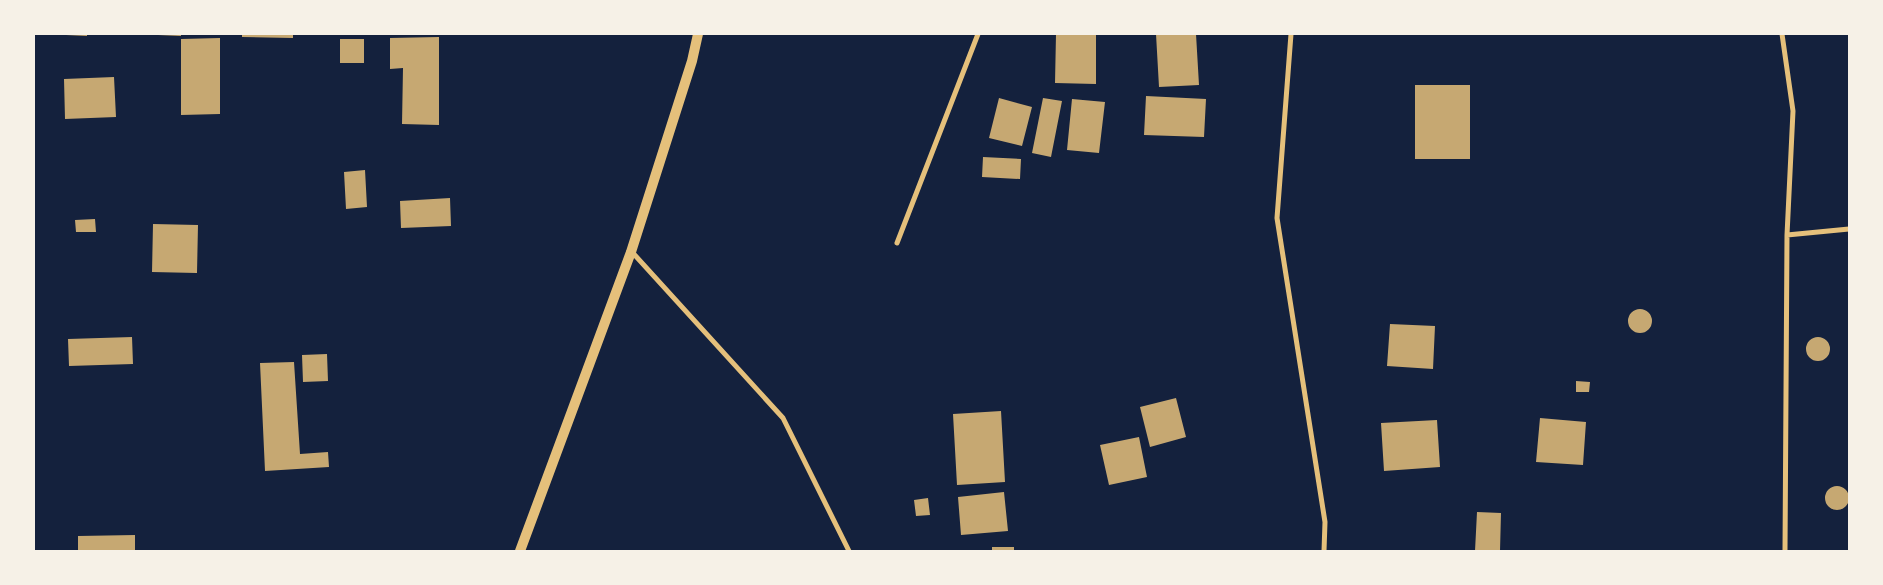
<svg xmlns="http://www.w3.org/2000/svg" width="1883" height="585" viewBox="0 0 1883 585" font-family="Rubik,sans-serif">
<style>
.building{fill:#c6a872}
.lines{fill:none;stroke-linecap:round;stroke-linejoin:round}
.minor{stroke:#e5c07b;stroke-width:5}
.secondary{stroke:#e5c07b;stroke-width:10}
</style>
<rect width="100%" height="100%" fill="#14213d"/>
<path class="building" d="M 66,34 L 87,34 L 87,36 L 66,35 Z
M 158,34 L 181,34 L 181,36 L 158,35 Z
M 242,34 L 293,34 L 293,38 L 242,37 Z
M 1056,34 L 1096,34 L 1096,84 L 1055,83 Z
M 1156,34 L 1196,34 L 1199,85 L 1159,87 Z
M 439,37 L 439,125 L 402,124 L 403,68 L 390,69 L 390,38 Z
M 220,38 L 220,114 L 181,115 L 181,39 Z
M 340,39 L 364,39 L 364,63 L 340,63 Z
M 114,77 L 116,117 L 65,119 L 64,79 Z
M 1415,85 L 1470,85 L 1470,159 L 1415,159 Z
M 1146,96 L 1206,99 L 1204,137 L 1144,135 Z
M 999,98 L 1032,107 L 1022,146 L 989,138 Z
M 1043,98 L 1062,101 L 1051,157 L 1032,153 Z
M 1072,99 L 1105,102 L 1099,153 L 1067,150 Z
M 983,157 L 1021,159 L 1020,179 L 982,177 Z
M 365,170 L 367,207 L 346,209 L 344,172 Z
M 450,198 L 451,226 L 401,228 L 400,201 Z
M 95,219 L 96,232 L 76,232 L 75,220 Z
M 153,224 L 198,225 L 197,273 L 152,272 Z
M1628 321a12 12 0 1 1 24 0a12 12 0 1 1-24 0Z
M 1390,324 L 1435,326 L 1433,369 L 1387,366 Z
M 132,337 L 133,364 L 69,366 L 68,339 Z
M1806 349a12 12 0 1 1 24 0a12 12 0 1 1-24 0Z
M 327,354 L 328,381 L 303,382 L 302,355 Z
M 294,362 L 300,454 L 328,452 L 329,467 L 265,471 L 260,363 Z
M 1576,381 L 1590,382 L 1589,392 L 1576,392 Z
M 1176,398 L 1186,437 L 1150,447 L 1140,407 Z
M 1001,411 L 1005,482 L 957,485 L 953,414 Z
M 1540,418 L 1586,422 L 1583,465 L 1536,462 Z
M 1437,420 L 1440,467 L 1384,471 L 1381,423 Z
M 1139,437 L 1147,477 L 1109,485 L 1100,445 Z
M1825 498a12 12 0 1 1 24 0a12 12 0 1 1-24 0Z
M 1004,492 L 1008,531 L 961,535 L 958,497 Z
M 928,498 L 930,515 L 916,516 L 914,500 Z
M 1477,512 L 1501,513 L 1500,551 L 1475,551 Z
M 135,535 L 135,551 L 78,551 L 78,536 Z
M 992,547 L 1014,547 L 1014,551 L 992,551 Z"/>
<g class="lines">
<path class="minor" d="M 1291,34 L 1277,218 L 1325,522 L 1324,551
M 1782,34 L 1793,111 L 1787,235 L 1785,551
M 1787,235 L 1849,229
M 897,243 L 978,34
M 632,252 L 783,418 L 849,551"/>
<path class="secondary" d="M 520,551 L 631,252 L 692,61 L 698,34"/>
</g>
<rect width="1883" height="585" fill="none" stroke="#f6f1e7" stroke-width="70"/>
</svg>
